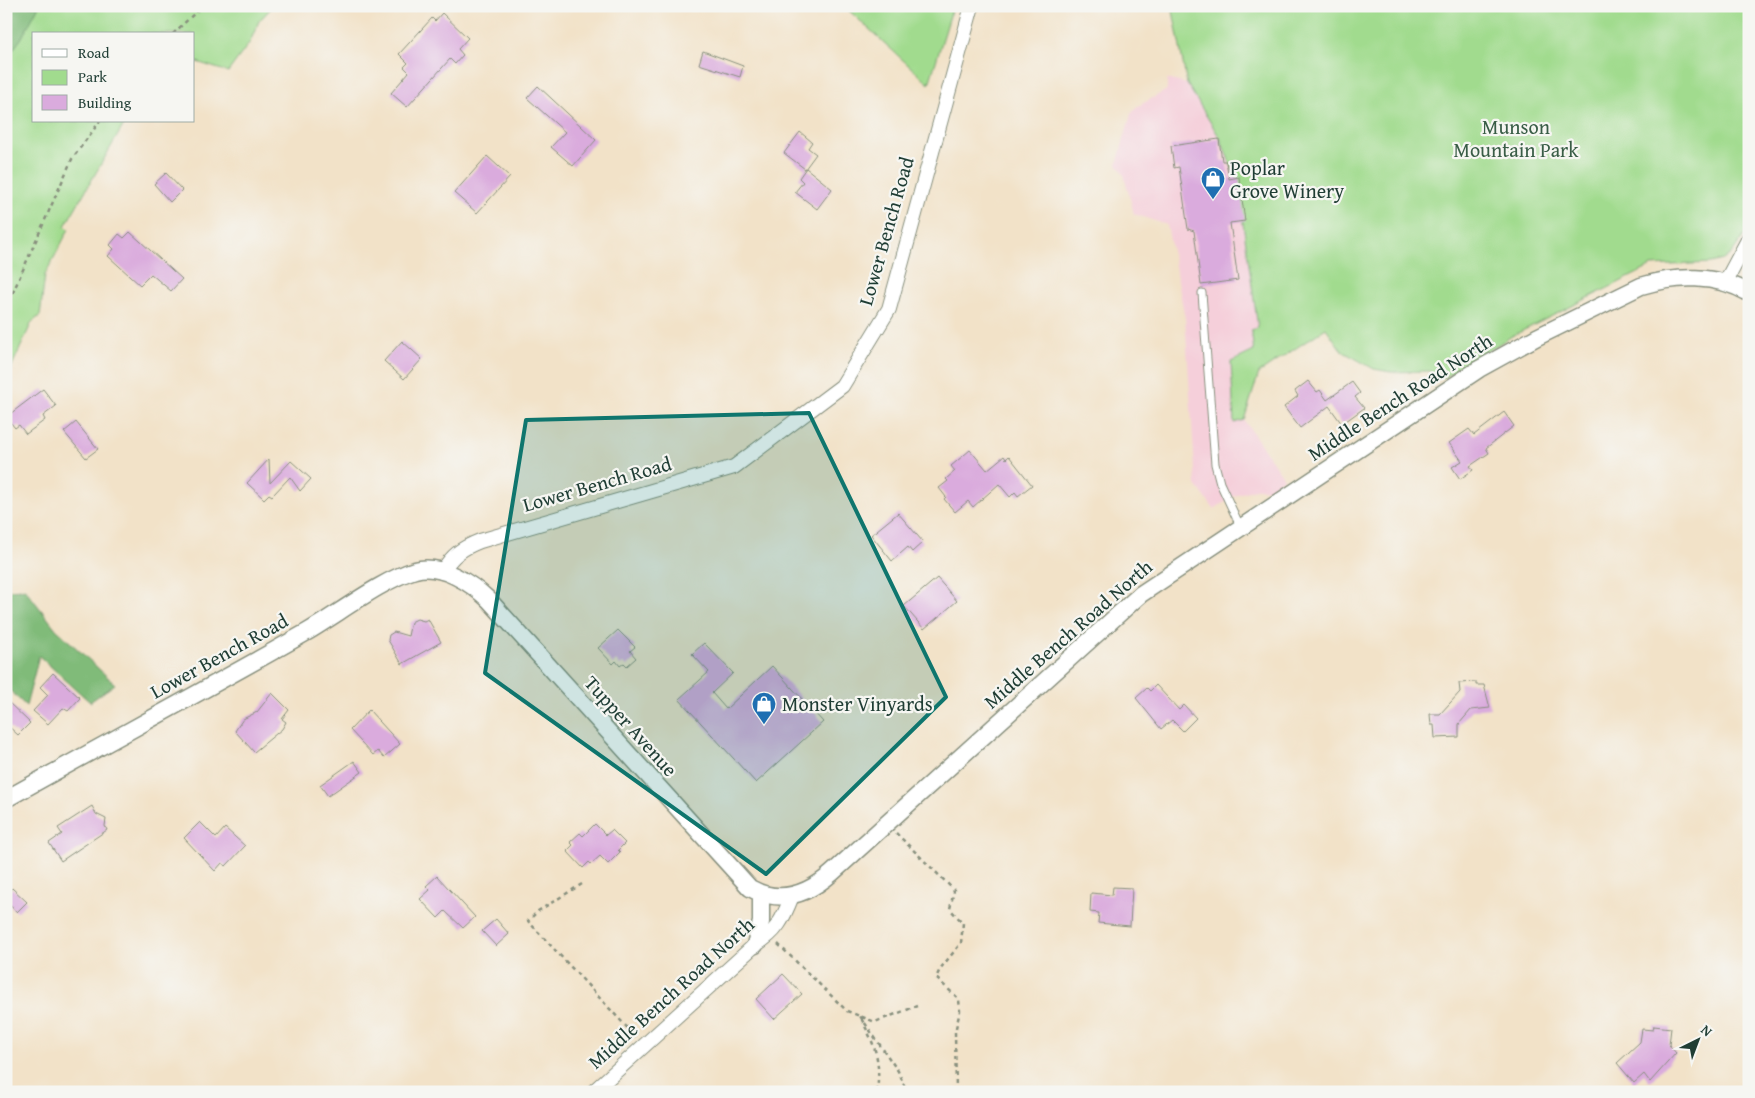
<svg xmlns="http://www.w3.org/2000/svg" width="1755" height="1098" viewBox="0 0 1755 1098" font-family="'Gentium Book Plus',serif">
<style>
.built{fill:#f5cfda}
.green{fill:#a1db8e;stroke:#608c61}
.forest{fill:#80bb79;stroke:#507c56}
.building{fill:#daabdd}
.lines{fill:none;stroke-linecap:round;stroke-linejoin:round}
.service-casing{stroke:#88907e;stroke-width:9}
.minor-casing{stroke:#88907e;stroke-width:16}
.tertiary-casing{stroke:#88907e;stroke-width:19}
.path{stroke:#88907e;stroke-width:2.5;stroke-dasharray:4 4;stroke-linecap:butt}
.service{stroke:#fff;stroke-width:7}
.minor{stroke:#fff;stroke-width:14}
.tertiary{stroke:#fff;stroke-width:16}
.marked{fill:#0f766e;fill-opacity:0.2;stroke:#0f766e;stroke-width:4;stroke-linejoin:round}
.labels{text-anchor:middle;stroke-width:4.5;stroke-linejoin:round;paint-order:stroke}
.park-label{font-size:20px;fill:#395d46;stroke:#f6f6f2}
.poi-label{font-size:20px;fill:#1f3d34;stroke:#f6f6f2;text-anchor:start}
.street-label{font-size:20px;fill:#1f3d34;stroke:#f6f6f2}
</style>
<rect width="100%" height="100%" fill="#f6f6f2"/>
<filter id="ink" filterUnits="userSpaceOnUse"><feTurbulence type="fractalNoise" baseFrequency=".02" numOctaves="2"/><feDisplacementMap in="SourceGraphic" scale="10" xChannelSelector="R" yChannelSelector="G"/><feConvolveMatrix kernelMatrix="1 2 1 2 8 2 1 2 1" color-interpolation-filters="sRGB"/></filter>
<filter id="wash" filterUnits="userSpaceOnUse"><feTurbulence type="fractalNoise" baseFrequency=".0096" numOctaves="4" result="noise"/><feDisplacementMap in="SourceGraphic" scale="20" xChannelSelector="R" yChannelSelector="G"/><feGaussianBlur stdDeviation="1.12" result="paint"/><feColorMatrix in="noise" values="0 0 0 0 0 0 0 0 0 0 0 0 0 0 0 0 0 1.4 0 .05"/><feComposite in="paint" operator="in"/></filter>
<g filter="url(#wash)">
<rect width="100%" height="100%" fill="#f2e2c8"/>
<path class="built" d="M 1167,79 L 1187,84 L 1276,189 L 1326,328 L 1259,373 L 1244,420 L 1284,478 L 1267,490 L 1259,488 L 1238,494 L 1214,509 L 1196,485 L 1185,318 L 1167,225 L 1134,214 L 1124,175 L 1117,164 L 1131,114 L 1138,106 L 1167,90 Z"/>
<path class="green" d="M 6,6 L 273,6 L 259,21 L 250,42 L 228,72 L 194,61 L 194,34 L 34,34 L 34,121 L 126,121 L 65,226 L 69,229 L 45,275 L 40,316 L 32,322 L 6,379 Z
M 844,6 L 953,6 L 929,84 Z
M 1172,6 L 1749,6 L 1749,229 L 1731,254 L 1723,260 L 1711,263 L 1652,266 L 1512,336 L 1444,378 L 1430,371 L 1391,372 L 1374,369 L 1342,351 L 1326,328 L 1259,373 L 1244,420 L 1234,423 L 1231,362 L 1254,351 L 1251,330 L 1258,328 L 1237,181 L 1220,138 L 1187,84 Z"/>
<path class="forest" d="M 14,6 L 39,6 L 21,39 L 6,59 L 6,23 Z
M 25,589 L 56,629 L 115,684 L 90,702 L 39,656 L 26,706 L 6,687 L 6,590 Z"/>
<g id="blocks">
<path class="building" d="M 442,13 L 468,38 L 458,49 L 463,55 L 455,64 L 450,59 L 407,107 L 391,93 L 409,72 L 404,67 L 408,63 L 399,54 L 432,18 L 435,21 Z
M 703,51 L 743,66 L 740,77 L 699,64 Z
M 538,86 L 596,140 L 573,166 L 551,147 L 565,132 L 527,98 Z
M 800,132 L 812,142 L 808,148 L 816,154 L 805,169 L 784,153 Z
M 1219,139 L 1222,161 L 1226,161 L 1229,179 L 1239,177 L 1245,221 L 1230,223 L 1238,280 L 1201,285 L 1194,231 L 1188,229 L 1179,167 L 1174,168 L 1171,146 Z
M 487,156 L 510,177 L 477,213 L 454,193 Z
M 806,168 L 832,189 L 817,209 L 795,192 L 803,182 L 799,178 Z
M 166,173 L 182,190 L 170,202 L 154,184 Z
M 130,232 L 182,279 L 171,291 L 151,274 L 140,285 L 108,256 L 114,249 L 110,245 L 119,234 L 124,238 Z
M 402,341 L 422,359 L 404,379 L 384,361 Z
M 1308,381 L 1317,392 L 1320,390 L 1327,400 L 1352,382 L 1360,393 L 1355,397 L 1364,408 L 1342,424 L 1329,406 L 1300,428 L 1284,407 L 1298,396 L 1295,391 Z
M 43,389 L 56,406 L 43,416 L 45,420 L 26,434 L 19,425 L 15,428 L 6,417 Z
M 1504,412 L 1514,426 L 1486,448 L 1489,453 L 1470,466 L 1473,470 L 1460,479 L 1452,467 L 1462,461 L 1449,443 L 1469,429 L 1474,435 Z
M 76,422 L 98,449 L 86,458 L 64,432 Z
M 970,450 L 987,470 L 1004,456 L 1006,459 L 1009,456 L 1032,485 L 1018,496 L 1015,492 L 1010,497 L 999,484 L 973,507 L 968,501 L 955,512 L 944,499 L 946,497 L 939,488 L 948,481 L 946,479 L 955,471 L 951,466 Z
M 269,459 L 270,483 L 291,461 L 311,479 L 300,491 L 290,477 L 272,496 L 269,494 L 264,499 L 247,483 Z
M 898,513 L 923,542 L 912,552 L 908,547 L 892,561 L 871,535 Z
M 937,578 L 957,601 L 924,629 L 904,606 Z
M 417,619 L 424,621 L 428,619 L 441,642 L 402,664 L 388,640 L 389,635 L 394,632 L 408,636 L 411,622 Z
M 618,630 L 635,647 L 630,651 L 636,658 L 627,666 L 624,663 L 620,666 L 616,661 L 613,664 L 598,648 Z
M 704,643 L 733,673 L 712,693 L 726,709 L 772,666 L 823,722 L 756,783 L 679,699 L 709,672 L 692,654 Z
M 53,673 L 80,698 L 68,711 L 63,708 L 48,724 L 33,711 L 48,695 L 40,687 Z
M 1476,682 L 1476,685 L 1484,685 L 1490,708 L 1471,710 L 1459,724 L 1459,737 L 1435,738 L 1434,725 L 1431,725 L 1430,714 L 1440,714 L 1460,692 L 1459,683 Z
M 1156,685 L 1179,710 L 1184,705 L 1196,718 L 1183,731 L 1172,720 L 1161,729 L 1136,698 L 1147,688 L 1150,691 Z
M 272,693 L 289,710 L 282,719 L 286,722 L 282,729 L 254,752 L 235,731 L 243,719 L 257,712 Z
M 6,700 L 30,723 L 18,735 L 6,724 Z
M 369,710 L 400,744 L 384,758 L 378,751 L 373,755 L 350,730 Z
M 354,761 L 362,772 L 328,796 L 320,785 Z
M 92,806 L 96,814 L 106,819 L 105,826 L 107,830 L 61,861 L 49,843 L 62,834 L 58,828 Z
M 200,822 L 216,838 L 225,828 L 245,846 L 226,866 L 222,863 L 215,871 L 184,838 Z
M 595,824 L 606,835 L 612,830 L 625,843 L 618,850 L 620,852 L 608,864 L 600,856 L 591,864 L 589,862 L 583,868 L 567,851 L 573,845 L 570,842 L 580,833 L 583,836 Z
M 437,876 L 475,917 L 463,928 L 445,911 L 438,918 L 420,899 L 430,890 L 426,886 Z
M 1113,887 L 1132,888 L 1130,926 L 1098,923 L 1099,913 L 1090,912 L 1091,893 L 1112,895 Z
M 12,888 L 27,902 L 17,912 L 6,902 L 6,894 Z
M 496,919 L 509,934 L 496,946 L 482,931 Z
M 783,974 L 802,994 L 774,1019 L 756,999 Z
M 1654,1026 L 1671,1028 L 1669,1045 L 1676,1053 L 1650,1082 L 1644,1074 L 1634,1083 L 1617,1063 L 1640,1042 L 1642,1029 L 1653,1030 Z"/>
</g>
</g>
<g filter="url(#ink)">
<use href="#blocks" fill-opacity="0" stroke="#88907e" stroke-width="1"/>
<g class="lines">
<defs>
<path id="service" d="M 1202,293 L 1215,464 L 1220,483 L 1240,526"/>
<path id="minor" d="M 1725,283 L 1749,238
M 442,572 C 452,555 462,548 480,541 L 734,467 L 842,386 L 889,309 L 972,6
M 593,1092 L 755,945 C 777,932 783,919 792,896"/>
<path id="tertiary" d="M 6,799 C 106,743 207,689 307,632 C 338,614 382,580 415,570 C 441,563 471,583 489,600 L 750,888 C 780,905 808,894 832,873 L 1141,594 L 1479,369 L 1537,337 L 1641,286 C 1676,275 1716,274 1749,293
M 755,945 L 761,922 L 761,894"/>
</defs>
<use href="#service" class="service-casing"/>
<use href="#minor" class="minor-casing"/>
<use href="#tertiary" class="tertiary-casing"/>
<path class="path" d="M 193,6 L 193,14
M 6,9 L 8,6
M 173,34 L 202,6
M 6,308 L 72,159 L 100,121
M 896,833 L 954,890 L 950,909 L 963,923 L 961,943 L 940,969 L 936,978 L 959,999 L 960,1011 L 955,1032 L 956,1092
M 582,884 L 538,911 L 528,921 L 636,1037
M 778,944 L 847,1011 L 875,1022 L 917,1006
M 877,1092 C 881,1058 875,1046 860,1016 L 898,1071 L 907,1092"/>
<use href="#service" class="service"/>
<use href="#minor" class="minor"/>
<use href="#tertiary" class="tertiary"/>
</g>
</g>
<path class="marked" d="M 809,413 L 946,697 L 766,874 L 485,673 L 526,420 Z"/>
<defs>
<symbol id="shop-pin" viewBox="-11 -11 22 30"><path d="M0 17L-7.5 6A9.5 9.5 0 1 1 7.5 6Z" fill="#1f6fb2" stroke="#f6f6f2"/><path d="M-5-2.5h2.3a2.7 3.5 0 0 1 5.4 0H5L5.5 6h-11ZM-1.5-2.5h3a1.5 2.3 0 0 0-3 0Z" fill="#fff"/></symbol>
</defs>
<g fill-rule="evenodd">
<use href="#shop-pin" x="1199" y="165" width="28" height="38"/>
<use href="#shop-pin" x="750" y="690" width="28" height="38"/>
</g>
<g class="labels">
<g class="park-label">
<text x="1516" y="134">Munson<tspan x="1516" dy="23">Mountain Park</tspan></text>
</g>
<g class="poi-label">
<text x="1230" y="175">Poplar<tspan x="1230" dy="23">Grove Winery</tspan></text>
<text x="782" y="711">Monster Vinyards</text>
</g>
<g class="street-label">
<text transform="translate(886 231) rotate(-74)" y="7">Lower Bench Road</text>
<text transform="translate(1400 397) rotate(-33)" y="7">Middle Bench Road North</text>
<text transform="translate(597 484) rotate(-16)" y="7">Lower Bench Road</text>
<text transform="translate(1068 634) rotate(-41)" y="7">Middle Bench Road North</text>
<text transform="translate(219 656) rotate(-29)" y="7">Lower Bench Road</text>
<text transform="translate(631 726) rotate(48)" y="7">Tupper Avenue</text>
<text transform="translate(671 993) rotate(-42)" y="7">Middle Bench Road North</text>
</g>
</g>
<rect width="1755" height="1098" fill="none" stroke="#f6f6f2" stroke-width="25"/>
<rect x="32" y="32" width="162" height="90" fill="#f6f6f2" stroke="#a0aca6"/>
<rect x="42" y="49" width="25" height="8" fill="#ffffff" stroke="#a0aca6"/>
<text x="78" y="58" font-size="15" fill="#1f3d34">Road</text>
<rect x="42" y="70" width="25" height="15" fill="#a1db8e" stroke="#a0aca6"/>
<text x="78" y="82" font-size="15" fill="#1f3d34">Park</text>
<rect x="42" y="95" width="25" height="15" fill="#daabdd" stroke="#a0aca6"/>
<text x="78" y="108" font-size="15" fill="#1f3d34">Building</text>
<g transform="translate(1698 1040) rotate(42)" stroke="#f6f6f2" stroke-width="4" paint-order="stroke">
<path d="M0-4L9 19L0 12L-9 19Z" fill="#1f3d34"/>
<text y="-8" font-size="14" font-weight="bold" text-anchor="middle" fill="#1f3d34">N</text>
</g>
</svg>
